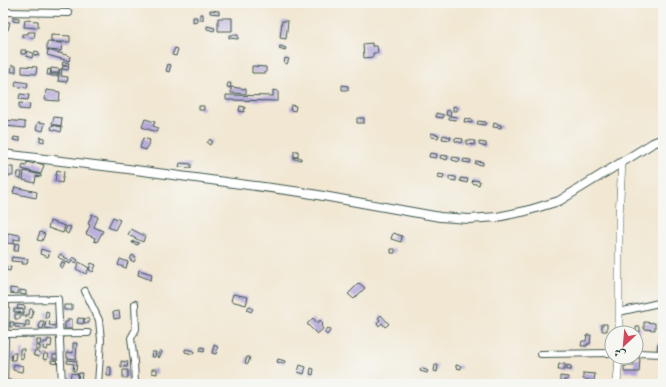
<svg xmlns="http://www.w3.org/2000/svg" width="666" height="387" viewBox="0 0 666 387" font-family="'IM FELL Great Primer',Amiri,serif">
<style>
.building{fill:#b1a3d9}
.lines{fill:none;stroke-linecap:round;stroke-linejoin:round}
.minor-casing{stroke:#3e564c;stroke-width:8}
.tertiary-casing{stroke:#3e564c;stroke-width:8}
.secondary-casing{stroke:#3e564c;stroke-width:10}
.minor{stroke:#fff;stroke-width:6}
.tertiary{stroke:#fff;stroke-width:7}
.secondary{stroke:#fff;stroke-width:8}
</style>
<rect width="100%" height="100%" fill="#f6f6f2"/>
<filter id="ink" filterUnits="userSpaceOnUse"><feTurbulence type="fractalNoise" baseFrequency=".025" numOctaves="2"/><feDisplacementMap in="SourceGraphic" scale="8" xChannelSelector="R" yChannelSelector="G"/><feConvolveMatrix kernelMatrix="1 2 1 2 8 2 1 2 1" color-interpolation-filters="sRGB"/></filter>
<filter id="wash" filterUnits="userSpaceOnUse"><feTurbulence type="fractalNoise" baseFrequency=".012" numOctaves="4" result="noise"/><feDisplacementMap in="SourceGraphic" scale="16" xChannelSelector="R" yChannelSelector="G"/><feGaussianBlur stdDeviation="0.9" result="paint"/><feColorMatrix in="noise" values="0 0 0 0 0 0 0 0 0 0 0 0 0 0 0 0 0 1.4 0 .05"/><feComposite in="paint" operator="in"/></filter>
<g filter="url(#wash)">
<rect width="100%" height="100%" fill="#f1e7d2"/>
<g id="blocks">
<path class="building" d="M 210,10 L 219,11 L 219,14 L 210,13 Z
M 200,14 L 203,14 L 203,20 L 200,20 Z
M 13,17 L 19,18 L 19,22 L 13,21 Z
M 193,17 L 197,17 L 197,22 L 193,23 Z
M 218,18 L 232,18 L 232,31 L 218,31 Z
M 25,20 L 38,21 L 38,28 L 24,27 Z
M 3,21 L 10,22 L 8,30 L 3,29 Z
M 282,21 L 288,21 L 286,39 L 280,38 Z
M 207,26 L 215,28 L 214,31 L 207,29 Z
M 28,32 L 35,32 L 34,38 L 22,37 L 22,34 L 28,34 Z
M 51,35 L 70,36 L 70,42 L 51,42 Z
M 229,35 L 238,35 L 238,39 L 229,38 Z
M 47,42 L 62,43 L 61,51 L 47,50 Z
M 372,43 L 372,46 L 377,46 L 378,53 L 373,53 L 373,57 L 364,58 L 363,44 Z
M 280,46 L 286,48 L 285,51 L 279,49 Z
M 175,48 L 178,49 L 176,56 L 172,55 Z
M 21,50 L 26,50 L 25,54 L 21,54 Z
M 48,50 L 70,56 L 69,61 L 47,55 Z
M 27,51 L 33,53 L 32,58 L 26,56 Z
M 35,51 L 39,52 L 39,56 L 34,55 Z
M 285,58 L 289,59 L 287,64 L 284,63 Z
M 3,62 L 6,62 L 5,69 L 3,69 Z
M 63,62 L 69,63 L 68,66 L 62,65 Z
M 168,64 L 171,65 L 169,72 L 166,71 Z
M 12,65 L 16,66 L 16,72 L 11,72 Z
M 22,66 L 37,67 L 36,74 L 22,73 Z
M 63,66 L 69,66 L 68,70 L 62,69 Z
M 252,66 L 266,67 L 266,73 L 252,73 Z
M 51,68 L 59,69 L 59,73 L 51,73 Z
M 48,69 L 51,70 L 50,75 L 47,75 Z
M 60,69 L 62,69 L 61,76 L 68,77 L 67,82 L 58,81 Z
M 51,74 L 58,74 L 58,76 L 51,76 Z
M 16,81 L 28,83 L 27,88 L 15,86 Z
M 228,83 L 231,83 L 230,88 L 227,87 Z
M 342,85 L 348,86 L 348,90 L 342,90 Z
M 231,87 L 246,89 L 246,94 L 231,93 Z
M 46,90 L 60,92 L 59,101 L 45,100 Z
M 273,90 L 278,91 L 278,101 L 226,100 L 226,95 L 273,96 Z
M 20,94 L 29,95 L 28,100 L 19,99 Z
M 19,103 L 30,104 L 29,110 L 19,109 Z
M 291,105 L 296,106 L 295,111 L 290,110 Z
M 199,106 L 204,106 L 204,110 L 199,110 Z
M 240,106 L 245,107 L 244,112 L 239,111 Z
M 453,106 L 457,107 L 457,111 L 453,111 Z
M 447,110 L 451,111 L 450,116 L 457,117 L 456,120 L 449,119 L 449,116 L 446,115 Z
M 436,113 L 444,115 L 443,118 L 436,117 Z
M 54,117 L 62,118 L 61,126 L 52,124 Z
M 357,118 L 364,118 L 364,123 L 357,123 Z
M 465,118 L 472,120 L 472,123 L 464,122 Z
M 145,119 L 155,122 L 153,126 L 158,128 L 156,132 L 142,127 Z
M 5,120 L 25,122 L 25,128 L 5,126 Z
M 478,121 L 486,122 L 485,125 L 477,124 Z
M 38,122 L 45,123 L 43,131 L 36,129 Z
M 494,123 L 501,125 L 501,128 L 493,127 Z
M 52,125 L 62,127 L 61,132 L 51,129 Z
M 431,133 L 439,135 L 438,138 L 431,137 Z
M 443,135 L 451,137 L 450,140 L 442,139 Z
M 14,137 L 20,138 L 20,141 L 13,140 Z
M 40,137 L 44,138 L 44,142 L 40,141 Z
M 143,138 L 150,140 L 146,150 L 140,148 Z
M 455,138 L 463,139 L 462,143 L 455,141 Z
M 210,139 L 212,141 L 210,145 L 207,143 Z
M 467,140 L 475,141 L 474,145 L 466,144 Z
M 479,142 L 486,143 L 486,147 L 479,145 Z
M 294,151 L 298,151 L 298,157 L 294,157 Z
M 430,153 L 437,154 L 436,158 L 429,157 Z
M 441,155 L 448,156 L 447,160 L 440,158 Z
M 294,157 L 301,158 L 301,160 L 294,159 Z
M 453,157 L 460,158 L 459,162 L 452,160 Z
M 464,159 L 471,160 L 470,163 L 463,162 Z
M 476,161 L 483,162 L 483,165 L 475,164 Z
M 27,162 L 34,164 L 35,162 L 44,165 L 41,174 L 22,169 L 23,165 L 26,166 Z
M 180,163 L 191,164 L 191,168 L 179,167 Z
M 5,167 L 13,167 L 13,176 L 5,176 Z
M 57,170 L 64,172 L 62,183 L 55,181 Z
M 24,171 L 41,175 L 41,177 L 36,176 L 35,183 L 23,180 Z
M 18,172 L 22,172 L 21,179 L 17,178 Z
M 439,174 L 444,175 L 443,179 L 438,178 Z
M 449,176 L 456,177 L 456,181 L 449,180 Z
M 460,178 L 468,179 L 467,183 L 460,181 Z
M 473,180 L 480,181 L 479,185 L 472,183 Z
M 15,187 L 37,192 L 36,198 L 13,193 Z
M 92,214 L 98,217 L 94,227 L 103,231 L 97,242 L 94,241 L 95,238 L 86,234 L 90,225 L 88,224 Z
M 113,217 L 120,220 L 115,230 L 108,227 Z
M 50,221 L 65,226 L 63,233 L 48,228 Z
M 67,226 L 71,227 L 68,234 L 65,232 Z
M 131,229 L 145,236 L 143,242 L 128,235 Z
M 40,232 L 45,234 L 42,241 L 37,240 Z
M 8,233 L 20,235 L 20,240 L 14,239 L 14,244 L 7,243 Z
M 393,233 L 402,236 L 401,242 L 391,239 Z
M 133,241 L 139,243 L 138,245 L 132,243 Z
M 15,243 L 19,244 L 18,251 L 14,251 Z
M 41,249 L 50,252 L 48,257 L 40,254 Z
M 391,249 L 395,249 L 395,253 L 391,253 Z
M 60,254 L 70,261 L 73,257 L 78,260 L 76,263 L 72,260 L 70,264 L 58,257 Z
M 132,255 L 136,257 L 134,262 L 130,260 Z
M 12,257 L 28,259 L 27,264 L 22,264 L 23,262 L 11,261 Z
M 120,259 L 128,262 L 126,268 L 118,265 Z
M 62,262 L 65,263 L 63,268 L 60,267 Z
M 79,262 L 89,268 L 86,274 L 76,269 Z
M 91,263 L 96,265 L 93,272 L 89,270 Z
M 4,266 L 11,267 L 10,271 L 3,269 Z
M 139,270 L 152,274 L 151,280 L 138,275 Z
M 359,283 L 365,288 L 354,299 L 348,294 Z
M 3,284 L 5,285 L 5,293 L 3,293 Z
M 10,288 L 18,289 L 18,294 L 10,293 Z
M 20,290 L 26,291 L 26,295 L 20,294 Z
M 233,294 L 248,297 L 246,305 L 231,301 Z
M 18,305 L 25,306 L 25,309 L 17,309 Z
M 64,305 L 72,305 L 72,310 L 64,310 Z
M 249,306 L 253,309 L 251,312 L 247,310 Z
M 14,309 L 24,310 L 24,313 L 14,312 Z
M 30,309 L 33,309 L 32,318 L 25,317 L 26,315 L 29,315 Z
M 46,311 L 49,312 L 48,318 L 45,318 Z
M 119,311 L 120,318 L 114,319 L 113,312 Z
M 15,314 L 24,314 L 24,316 L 20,316 L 20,319 L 15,319 Z
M 381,315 L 389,324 L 385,327 L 382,323 L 379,326 L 377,323 L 380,320 L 378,318 Z
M 78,318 L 89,319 L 89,323 L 84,323 L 84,319 L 83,324 L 77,323 Z
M 313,318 L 317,323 L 320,320 L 323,324 L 321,326 L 323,329 L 317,334 L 307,324 Z
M 68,319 L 72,319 L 72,329 L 65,329 L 65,322 L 68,322 Z
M 56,320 L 59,320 L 58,330 L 45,328 L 46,321 L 50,322 L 49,325 L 55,326 Z
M 26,321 L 29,321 L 29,326 L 26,326 Z
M 40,321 L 44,321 L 43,329 L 39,328 Z
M 10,322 L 14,322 L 13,327 L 10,327 Z
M 644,322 L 655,323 L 655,330 L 644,329 Z
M 15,324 L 25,325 L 25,328 L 15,327 Z
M 602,324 L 607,324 L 607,331 L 602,331 Z
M 636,327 L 640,327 L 640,332 L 636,332 Z
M 328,328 L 331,330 L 327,335 L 324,332 Z
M 587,335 L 591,335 L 590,344 L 587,344 L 587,346 L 581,346 L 582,341 L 586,341 Z
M 48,339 L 52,340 L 51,347 L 48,346 L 47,350 L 43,349 L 44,342 L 47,342 Z
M 37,340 L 41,340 L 40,345 L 37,345 Z
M 73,343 L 77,343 L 76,359 L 67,358 L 67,352 L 73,353 Z
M 658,343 L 661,343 L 660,350 L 657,350 Z
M 214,345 L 218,347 L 216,354 L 212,353 Z
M 36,346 L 40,346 L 40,350 L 36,350 Z
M 201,347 L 205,348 L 204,352 L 200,351 Z
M 20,349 L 24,349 L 23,359 L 20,358 Z
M 185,349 L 194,351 L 193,354 L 185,352 Z
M 160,350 L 162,352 L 159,358 L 157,356 Z
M 35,351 L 40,353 L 39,357 L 33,355 Z
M 152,352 L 156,352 L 155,357 L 151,357 Z
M 12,353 L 16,353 L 15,360 L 11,360 Z
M 44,354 L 48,354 L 47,360 L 43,359 Z
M 53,355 L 61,355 L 61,359 L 53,359 Z
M 247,357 L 250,357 L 248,364 L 245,363 Z
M 634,358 L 640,358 L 639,372 L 624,372 L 624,366 L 634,366 Z
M 278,359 L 285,361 L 284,364 L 277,362 Z
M 51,360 L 61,361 L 61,364 L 51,363 Z
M 67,360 L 77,361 L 76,371 L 73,371 L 74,364 L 67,363 Z
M 121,361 L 128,362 L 127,367 L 121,367 Z
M 14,364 L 23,366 L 22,372 L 13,370 Z
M 559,364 L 565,364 L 565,370 L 558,370 Z
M 300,365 L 306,367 L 304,374 L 298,372 Z
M 435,365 L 438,365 L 437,372 L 434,371 Z
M 456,365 L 461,366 L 461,369 L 456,368 Z
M 567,365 L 571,366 L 571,370 L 567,370 Z
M 107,367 L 111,367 L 111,376 L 107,376 Z
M 311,368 L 314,369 L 313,375 L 310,374 Z
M 421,368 L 428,371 L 427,373 L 420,371 Z
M 152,369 L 157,369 L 157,374 L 152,373 Z
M 123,370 L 128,370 L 128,378 L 123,378 Z
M 71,373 L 78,374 L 77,381 L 70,380 Z
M 79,373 L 82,373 L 81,380 L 78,379 Z
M 583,373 L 595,374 L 594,381 L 583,379 Z
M 560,376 L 568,377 L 568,380 L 564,380 L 564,383 L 560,383 Z
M 377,382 L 386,383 L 386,384 L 377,384 Z"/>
</g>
</g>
<g filter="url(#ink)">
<use href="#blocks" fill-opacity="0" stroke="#3e564c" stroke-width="1"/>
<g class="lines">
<defs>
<path id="minor" d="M 3,12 L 69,13
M 85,291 L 99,320 L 101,340 L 98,384
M 3,300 L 58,299 L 62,384
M 619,312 L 663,302
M 3,334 L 88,333
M 636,353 L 663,354
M 541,354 L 612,353
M 3,383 L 26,384
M 4,384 L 6,300
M 68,384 L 75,384
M 135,384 L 134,362 L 131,338 L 136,329 L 135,304"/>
<path id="tertiary" d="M 619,333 L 619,216 L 622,162
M 617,384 L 619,357"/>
<path id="secondary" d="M 3,154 L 128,169 L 301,192 L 440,217 L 469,219 L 497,217 L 526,211 L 559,201 L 653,143 L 663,139"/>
</defs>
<use href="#minor" class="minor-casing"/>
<use href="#tertiary" class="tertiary-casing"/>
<use href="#secondary" class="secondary-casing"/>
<use href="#minor" class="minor"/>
<use href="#tertiary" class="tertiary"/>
<use href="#secondary" class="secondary"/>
</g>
</g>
<rect width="666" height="387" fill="none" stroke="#f6f6f2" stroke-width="16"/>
<g transform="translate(624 345) rotate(206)"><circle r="19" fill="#f6f6f2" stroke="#a0aca6"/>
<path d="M0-3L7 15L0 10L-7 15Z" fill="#d1495b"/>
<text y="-6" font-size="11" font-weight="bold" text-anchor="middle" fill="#1f3d34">ش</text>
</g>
</svg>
